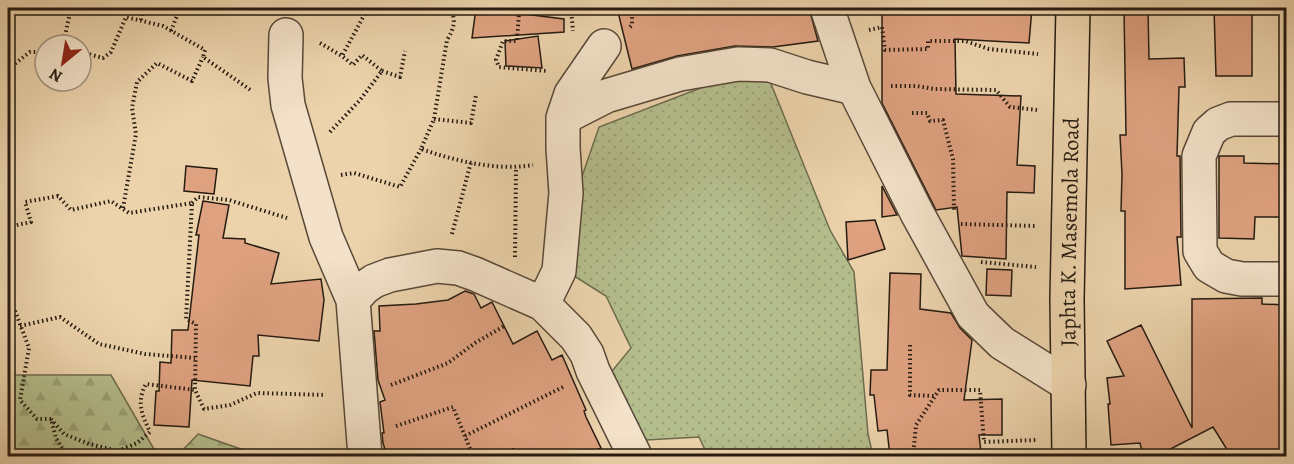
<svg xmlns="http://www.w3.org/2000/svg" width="1294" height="464" viewBox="0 0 1294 464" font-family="Alegreya,serif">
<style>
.grass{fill:url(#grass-dots);stroke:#6d6c4e;stroke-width:1.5}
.forest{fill:url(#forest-firs);stroke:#6d6c4e;stroke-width:1.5}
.building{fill:#dfa281;stroke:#261b11;stroke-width:1.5}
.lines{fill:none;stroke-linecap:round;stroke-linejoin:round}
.minor-casing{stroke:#584938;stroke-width:36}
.major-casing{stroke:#261b11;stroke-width:36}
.path{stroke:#261b11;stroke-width:4;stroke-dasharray:1.5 3;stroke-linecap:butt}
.minor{stroke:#f3e2c9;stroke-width:33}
.major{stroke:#ecd3ac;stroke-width:33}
.labels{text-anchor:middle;stroke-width:4.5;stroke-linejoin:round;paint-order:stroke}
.street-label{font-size:22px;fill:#261b11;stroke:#f3e2c9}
</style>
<defs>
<pattern id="grass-dots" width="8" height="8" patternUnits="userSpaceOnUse" patternTransform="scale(1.5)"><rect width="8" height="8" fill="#b4bd8c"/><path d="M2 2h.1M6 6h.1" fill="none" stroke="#9ba278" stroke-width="1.8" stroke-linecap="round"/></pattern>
<pattern id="forest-firs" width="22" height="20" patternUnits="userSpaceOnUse" patternTransform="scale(1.5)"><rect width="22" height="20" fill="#b4bd8c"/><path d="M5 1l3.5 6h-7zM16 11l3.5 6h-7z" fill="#9ba278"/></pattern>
</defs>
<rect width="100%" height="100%" fill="#ecd3ac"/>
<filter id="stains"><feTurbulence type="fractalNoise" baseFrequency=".00333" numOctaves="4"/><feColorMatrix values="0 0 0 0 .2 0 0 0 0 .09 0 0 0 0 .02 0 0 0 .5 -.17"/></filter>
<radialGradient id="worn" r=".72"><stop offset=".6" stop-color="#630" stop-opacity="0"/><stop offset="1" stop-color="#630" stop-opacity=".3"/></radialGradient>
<path class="grass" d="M 763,64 L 830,230 L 854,272 L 868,434 L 873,456 L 708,456 L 699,437 L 646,440 L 608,376 L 631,348 L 606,296 L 571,274 L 574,200 L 599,127 Z"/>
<path class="forest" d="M 8,375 L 111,375 L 158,456 L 8,456 Z
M 198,434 L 252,453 L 247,456 L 177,456 Z"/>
<path class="building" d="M 476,8 L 502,8 L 501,11 L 564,19 L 564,32 L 472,38 Z
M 617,8 L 809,8 L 818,41 L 773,47 L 735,46 L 677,56 L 632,69 Z
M 882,8 L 1032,8 L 1029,43 L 955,39 L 956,94 L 1021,96 L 1017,165 L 1035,166 L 1034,193 L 1007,192 L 1006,259 L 962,256 L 957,207 L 936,210 L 882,103 Z
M 1124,8 L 1148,8 L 1149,59 L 1184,58 L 1185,87 L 1179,87 L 1177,156 L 1180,156 L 1181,237 L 1177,237 L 1181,285 L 1125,289 L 1125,211 L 1121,211 L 1122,174 L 1120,135 L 1126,135 Z
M 1214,8 L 1248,8 L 1248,12 L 1252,12 L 1252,76 L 1216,76 Z
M 538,36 L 542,68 L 506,66 L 505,41 Z
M 1219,156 L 1244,156 L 1244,163 L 1287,164 L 1287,217 L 1255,217 L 1254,239 L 1219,238 Z
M 186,166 L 217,169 L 214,194 L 184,191 Z
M 882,186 L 897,215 L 882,217 Z
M 203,201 L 229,205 L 223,238 L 245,239 L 245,243 L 279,253 L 271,284 L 321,279 L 324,300 L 319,341 L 258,335 L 259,356 L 253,356 L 250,386 L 192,380 L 189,427 L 154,425 L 156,391 L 159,391 L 160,362 L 171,363 L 172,330 L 188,330 L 199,235 L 196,235 Z
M 875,220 L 885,249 L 848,260 L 846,222 Z
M 987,269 L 1012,270 L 1011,296 L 986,295 Z
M 890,273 L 921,274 L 920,309 L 951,313 L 960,328 L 972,340 L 964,400 L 1002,399 L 1002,435 L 979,435 L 981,452 L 967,453 L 967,456 L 890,456 L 887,430 L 878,431 L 874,395 L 870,395 L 871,370 L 887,370 Z
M 465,291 L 474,294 L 481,308 L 492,302 L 513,344 L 537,331 L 552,360 L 562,355 L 586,410 L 584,411 L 586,417 L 601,448 L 584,456 L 387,456 L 383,443 L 382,433 L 384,433 L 380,402 L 385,400 L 378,380 L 374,331 L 380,331 L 379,306 L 416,304 L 448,300 Z
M 1262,298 L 1262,304 L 1287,305 L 1287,456 L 1231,456 L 1213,427 L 1157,456 L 1143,456 L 1140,443 L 1111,445 L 1108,404 L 1110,404 L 1107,378 L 1124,376 L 1107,341 L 1141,325 L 1192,428 L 1192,299 Z"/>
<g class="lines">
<defs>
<path id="minor" d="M 827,8 L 854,88 L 917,213 L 973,315 L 1002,343 L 1069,385
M 286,35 L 285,78 L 288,105 L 326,237 L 353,300
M 563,118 L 606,96 L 680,74 L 738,64 L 770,65 L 807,77 L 854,88
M 1286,119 L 1231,119 L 1218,124 L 1209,132 L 1199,156 L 1200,251 L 1209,266 L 1226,276 L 1242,279 L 1286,279
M 543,304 L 559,271 L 566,193 L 563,148 L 563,118 L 571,94 L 604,46
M 365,456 L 353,300 L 364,288 L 374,281 L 390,275 L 437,266 L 458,268 L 475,274 L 543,304 L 576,337 L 587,354 L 593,371 L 635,456"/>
<g id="major">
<path id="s1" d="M 1069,456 L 1067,299 L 1073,8"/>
</g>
</defs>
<use href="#minor" class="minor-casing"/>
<use href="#major" class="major-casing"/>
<path class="path" d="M 449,8 C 457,18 454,29 447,40 L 434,119 L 421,149 C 456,161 496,171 533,165
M 510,8 L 519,12 L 517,41 L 503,41 L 496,60 L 499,67 L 547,71
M 571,8 L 573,31
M 141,20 L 143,8
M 630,27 L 632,25 L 632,10 L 637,8
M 869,30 L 882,27 L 885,50 L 928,49 L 928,41 L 965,41 L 989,49 L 1038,54
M 171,31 L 180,8
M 320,43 L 342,56 L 368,8
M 63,45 L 71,8
M 81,52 L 103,58 L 111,52 L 126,17 L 163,26 L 205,50 L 203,57 L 252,91
M 8,69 L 30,52 L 45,52
M 382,71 L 400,77 L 405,51
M 891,86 L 917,86 L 934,89 L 996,90 L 1010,107 L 1037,110
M 912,113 L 927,113 L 930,121 L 943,120 L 953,159 L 954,210
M 434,119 L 471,123 L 476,95
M 330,132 L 360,100 L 382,71 L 362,55 L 353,65 L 342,56
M 341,175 L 354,173 L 400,187 L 421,149
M 192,203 L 198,197 L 229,200 L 287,218
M 123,208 L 136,134 L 132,108 L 137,82 L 157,63 L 192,81 L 203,57
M 961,224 L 1035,226
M 8,227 L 31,222 L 25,202 L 58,196 L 71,210 L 111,201 L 129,213 L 192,203 L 186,319 L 196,324 L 195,390
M 452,234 L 471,162
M 515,257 L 516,168
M 981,262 L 1036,267
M 8,307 L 14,308 L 29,348 L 20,400 L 37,419 L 51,419 L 56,438 L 67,456
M 20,326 L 60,317 L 99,344 L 145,354 L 195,358
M 910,345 L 910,395 L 935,396
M 391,385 L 448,363 L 475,343 L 506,325
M 51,419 L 64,434 L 89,444 L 118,451 L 137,443 L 150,432 C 142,415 136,402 146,384 L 195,390 L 204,409 L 230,405 L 257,393 L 326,395
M 396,426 L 453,407 L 473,456
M 465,436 L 563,387
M 500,456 L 513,450 L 516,456
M 913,456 L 916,425 L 939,390 L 980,390 L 984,442 L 1036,440"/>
<use href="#minor" class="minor"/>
<use href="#major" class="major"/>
</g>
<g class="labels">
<g class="street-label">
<text dy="8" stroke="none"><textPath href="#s1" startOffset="224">Japhta K. Masemola Road</textPath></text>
</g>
</g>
<rect width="1294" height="464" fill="none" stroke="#ecd3ac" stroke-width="30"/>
<rect x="9" y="9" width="1276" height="446" fill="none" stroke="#261b11" stroke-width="3"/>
<rect x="15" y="15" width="1264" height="434" fill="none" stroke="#261b11" stroke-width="1.5"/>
<g transform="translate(63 63) rotate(210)"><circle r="28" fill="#f3e2c9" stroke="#a1927f" stroke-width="1.5"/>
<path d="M0-4.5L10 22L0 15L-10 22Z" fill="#8f2418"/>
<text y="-9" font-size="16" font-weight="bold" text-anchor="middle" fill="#261b11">N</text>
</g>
<rect width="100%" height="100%" filter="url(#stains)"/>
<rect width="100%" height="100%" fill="url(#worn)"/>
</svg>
